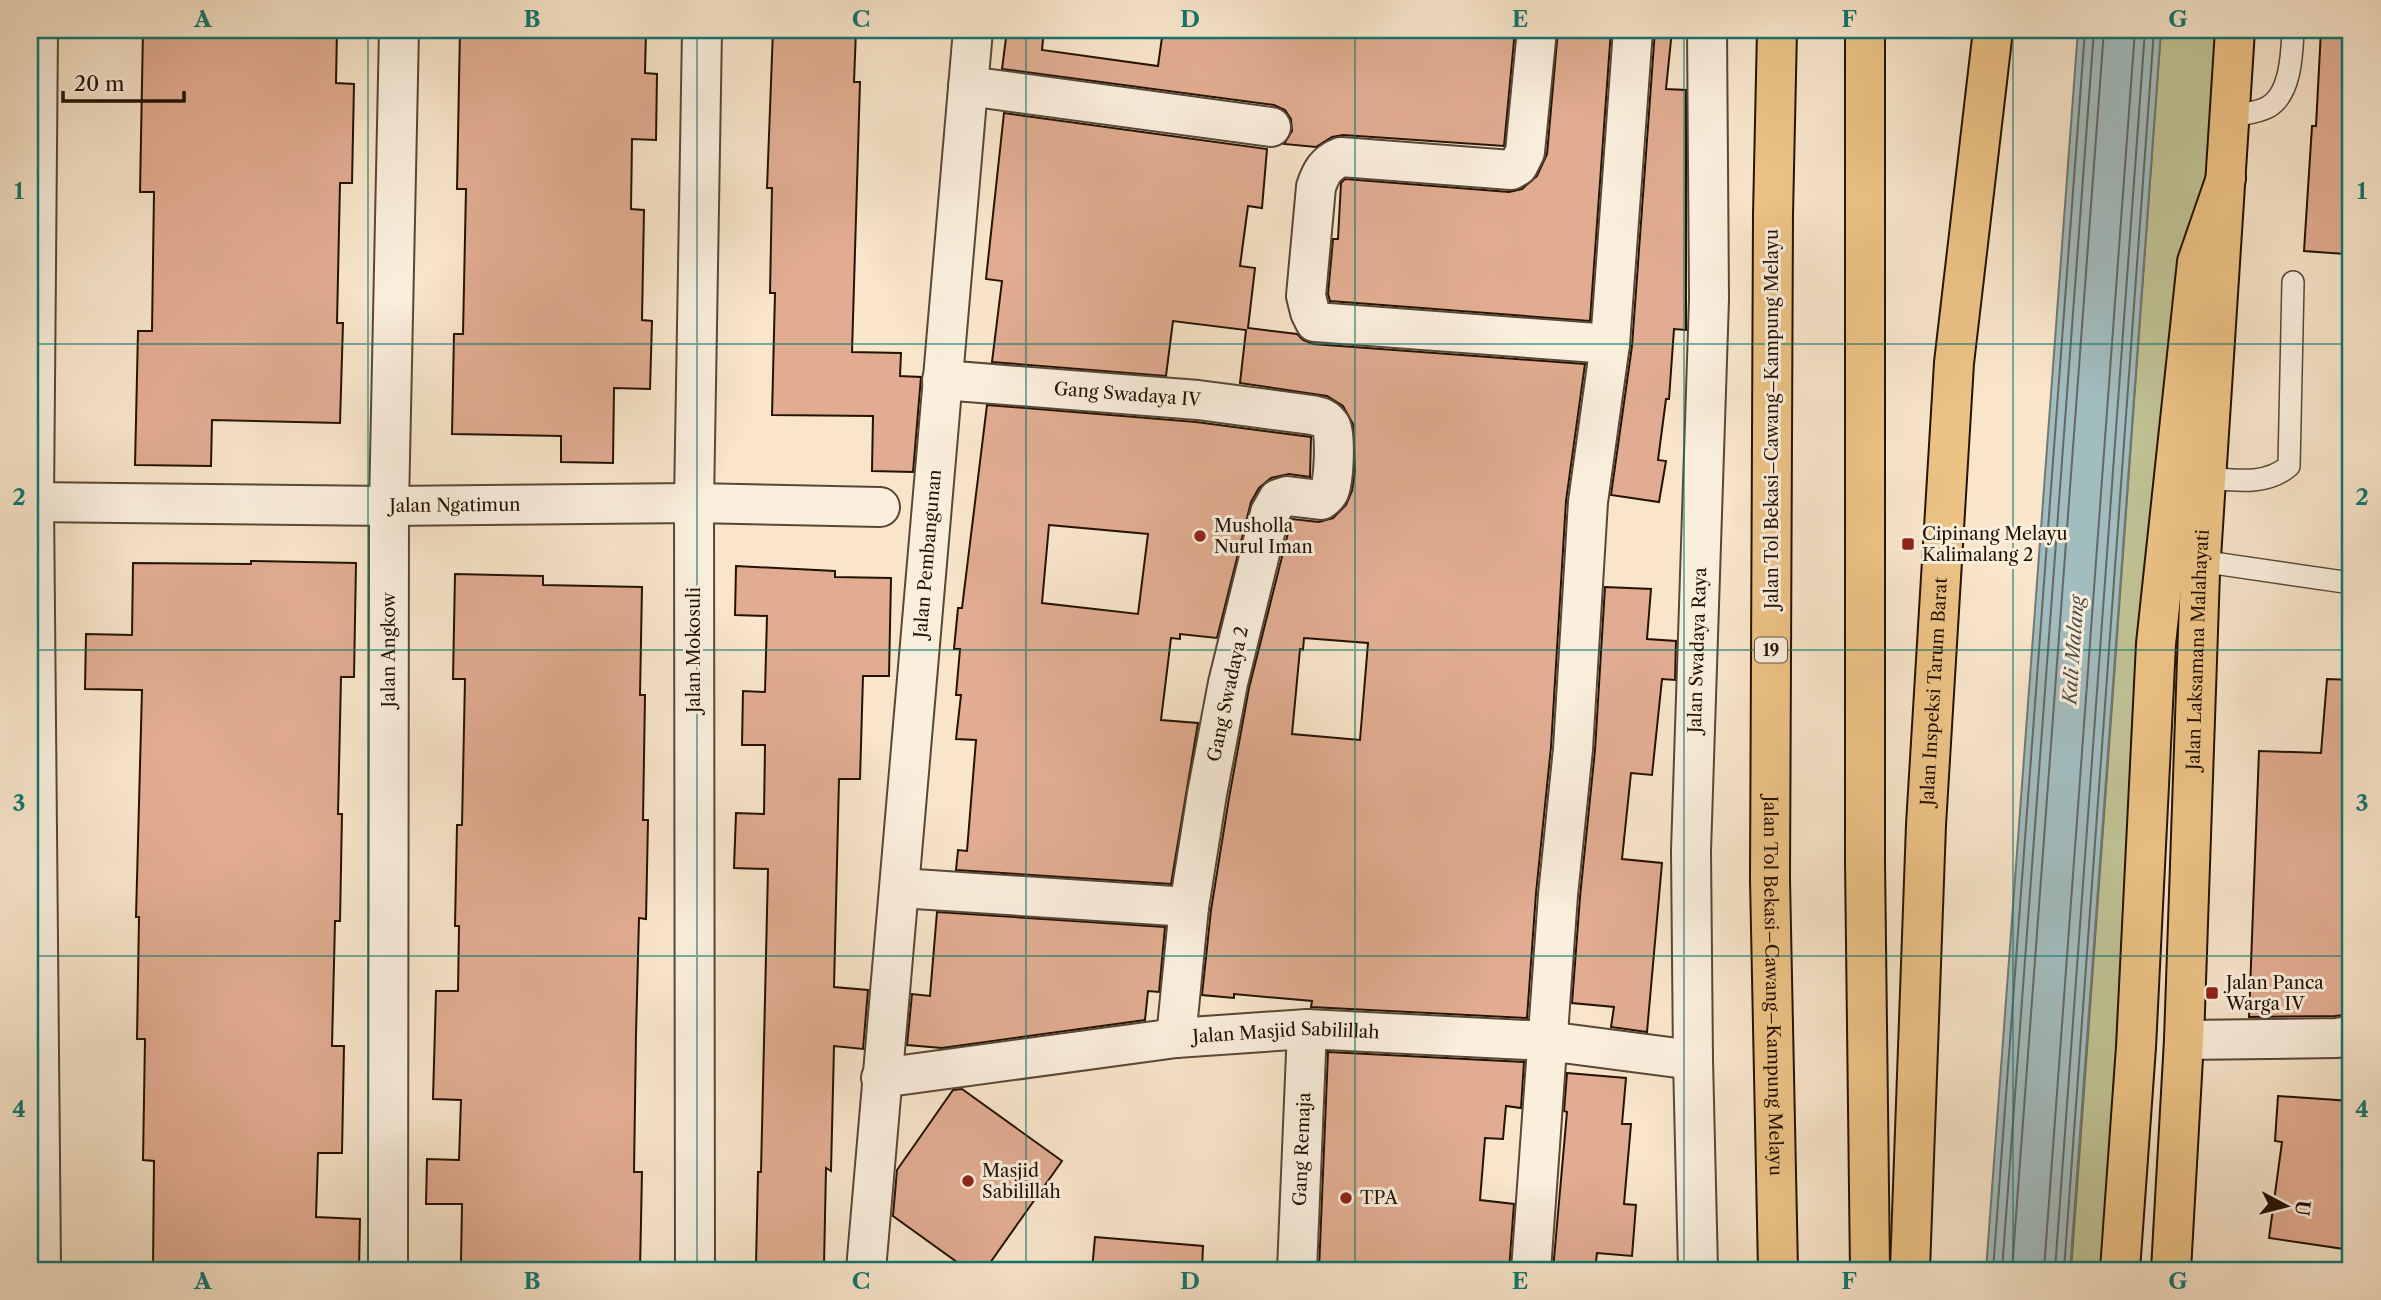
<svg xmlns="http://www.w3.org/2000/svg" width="2381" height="1300" viewBox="0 0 2381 1300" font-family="'Libre Caslon Text',serif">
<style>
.green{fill:#c0c395;stroke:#726a4c;stroke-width:2}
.water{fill:#a2bdc0;stroke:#707974;stroke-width:2}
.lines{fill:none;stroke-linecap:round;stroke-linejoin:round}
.shore{stroke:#636862;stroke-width:2}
.building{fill:#e1ac91;stroke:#241203;stroke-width:2;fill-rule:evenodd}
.service-casing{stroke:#594735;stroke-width:24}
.minor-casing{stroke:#594735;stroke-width:42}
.primary-casing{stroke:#241203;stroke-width:42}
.motorway-casing{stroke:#241203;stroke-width:42}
.service{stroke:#faeedd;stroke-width:21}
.minor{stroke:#faeedd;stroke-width:38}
.primary{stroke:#ecc285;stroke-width:38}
.motorway{stroke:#ecc285;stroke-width:38}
.grid{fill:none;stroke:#0f766e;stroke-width:2;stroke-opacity:0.55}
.poi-dot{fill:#8f2418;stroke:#faeedd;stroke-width:2.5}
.labels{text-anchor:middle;stroke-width:6;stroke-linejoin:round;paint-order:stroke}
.shield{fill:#faeedd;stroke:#645444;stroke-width:2}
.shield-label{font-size:16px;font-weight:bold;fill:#241203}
.street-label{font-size:18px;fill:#241203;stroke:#faeedd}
.poi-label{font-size:18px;fill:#241203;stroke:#faeedd;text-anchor:start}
.water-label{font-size:19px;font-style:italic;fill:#504e45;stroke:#faeedd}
.neatline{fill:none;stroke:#0f766e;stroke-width:2.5}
.grid-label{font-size:23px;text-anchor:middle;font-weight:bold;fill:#0f766e}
</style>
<rect width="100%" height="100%" fill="#f8e5ca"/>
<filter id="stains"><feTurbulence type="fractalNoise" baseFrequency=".00286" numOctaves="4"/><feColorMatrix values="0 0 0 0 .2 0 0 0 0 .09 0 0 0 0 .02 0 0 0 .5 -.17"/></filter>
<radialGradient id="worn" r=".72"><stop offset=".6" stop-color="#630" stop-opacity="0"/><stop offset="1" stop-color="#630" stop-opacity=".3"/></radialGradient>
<path class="green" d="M 2161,30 L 2235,30 L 2197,262 L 2119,1270 L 2071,1270 Z"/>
<path class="water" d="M 2078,30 L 2161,30 L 2070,1270 L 1986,1270 Z"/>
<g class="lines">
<path class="shore" d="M 1993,1270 L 2085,30
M 2002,1270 L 2094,30
M 2012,1270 L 2104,30
M 2044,1270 L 2135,30
M 2055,1270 L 2145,30
M 2064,1270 L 2154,30"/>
</g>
<path class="building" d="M 143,30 L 337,30 L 336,83 L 354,84 L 352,183 L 340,183 L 337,323 L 343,323 L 340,423 L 212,420 L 211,466 L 135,465 L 138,331 L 152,331 L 154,192 L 140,192 Z
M 460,30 L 646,30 L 645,73 L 657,74 L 656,140 L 632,139 L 631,209 L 644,210 L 642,320 L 652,321 L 650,389 L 614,388 L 613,463 L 561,462 L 561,436 L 452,434 L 454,334 L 463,334 L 466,189 L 457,189 Z
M 773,30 L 856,30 L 854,82 L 860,82 L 852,352 L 901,353 L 900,376 L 921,377 L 913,472 L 872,471 L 873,416 L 772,415 L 775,293 L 770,293 L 772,188 L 767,188 Z
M 1007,30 L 1044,30 L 1042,50 L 1158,66 L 1163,30 L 1515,30 L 1504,146 L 1343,135 L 1332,137 L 1316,147 L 1284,144 L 1292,131 L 1291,119 L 1285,110 L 1274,105 L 1002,69 Z
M 1558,30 L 1611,30 L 1590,321 L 1330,301 L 1328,294 L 1333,239 L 1338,239 L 1341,183 L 1345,179 L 1509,192 L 1522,189 L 1537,176 L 1547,154 Z
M 1655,30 L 1672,30 L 1666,89 L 1686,90 L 1686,330 L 1674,329 L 1669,399 L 1666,399 L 1658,460 L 1666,461 L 1659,502 L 1611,495 L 1632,346 Z
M 2321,30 L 2351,30 L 2351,242 L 2346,242 L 2345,254 L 2304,251 L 2312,126 L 2316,126 Z
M 1004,113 L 1267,149 L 1262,208 L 1248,206 L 1240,266 L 1255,268 L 1248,328 L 1297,334 L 1303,340 L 1313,344 L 1585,364 L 1566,501 L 1551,747 L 1536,893 L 1527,1018 L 1311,1007 L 1312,1001 L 1234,994 L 1234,998 L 1202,995 L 1211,910 L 1229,798 L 1249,688 L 1291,521 L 1292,519 L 1319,522 L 1333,518 L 1346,505 L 1352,491 L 1355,471 L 1353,424 L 1343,406 L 1327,396 L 1240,383 L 1246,330 L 1173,321 L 1166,376 L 992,362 L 1002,281 L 986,279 ZM 1304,638 L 1368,643 L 1360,740 L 1292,734 L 1300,649 L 1303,650 Z
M 987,405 L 1196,422 L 1311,437 L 1310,477 L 1289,474 L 1271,478 L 1259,488 L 1251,502 L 1217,638 L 1180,634 L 1180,639 L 1171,638 L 1161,720 L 1198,723 L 1171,884 L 956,870 L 958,850 L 967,851 L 976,740 L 956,739 L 961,695 L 956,695 L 960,649 L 954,649 L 958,608 L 962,608 ZM 1049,525 L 1148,534 L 1138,614 L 1042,603 Z
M 251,561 L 356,563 L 354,677 L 341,677 L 338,814 L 342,814 L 340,921 L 335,921 L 332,1046 L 344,1046 L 342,1153 L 318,1153 L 316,1217 L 360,1219 L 359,1270 L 153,1270 L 154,1161 L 143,1160 L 145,1039 L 137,1039 L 139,917 L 136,917 L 142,690 L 85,689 L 86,634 L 132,635 L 133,563 L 251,564 Z
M 736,566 L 835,571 L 835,577 L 891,578 L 889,676 L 863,676 L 860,779 L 839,779 L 834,987 L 868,990 L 863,1049 L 834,1046 L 831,1171 L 826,1168 L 824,1266 L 756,1265 L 758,1172 L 761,1172 L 768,869 L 734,868 L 736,813 L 764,814 L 765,745 L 742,745 L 743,691 L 765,692 L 767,616 L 735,615 Z
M 455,574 L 543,576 L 543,585 L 642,587 L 640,695 L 645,695 L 643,820 L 648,820 L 646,919 L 639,918 L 636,1034 L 634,1172 L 642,1172 L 640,1270 L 566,1270 L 566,1264 L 461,1262 L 462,1204 L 426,1204 L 427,1159 L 459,1160 L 461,1100 L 433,1099 L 436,991 L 458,991 L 459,926 L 455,926 L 457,825 L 462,825 L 465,679 L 453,679 Z
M 1605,587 L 1651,589 L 1647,639 L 1676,641 L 1675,680 L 1662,679 L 1652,775 L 1631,773 L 1622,859 L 1662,863 L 1647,1032 L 1611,1027 L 1614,1007 L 1572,1003 L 1580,897 L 1595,750 Z
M 2327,679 L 2351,680 L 2351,1014 L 2335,1016 L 2249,1017 L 2259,751 L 2321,753 Z
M 937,912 L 1165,927 L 1159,992 L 1148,991 L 1145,1020 L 942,1048 L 907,1045 L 912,994 L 930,996 Z
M 1328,1052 L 1524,1062 L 1521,1108 L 1506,1106 L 1503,1139 L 1485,1138 L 1480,1200 L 1514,1204 L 1509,1270 L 1319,1270 Z
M 1567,1073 L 1626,1078 L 1622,1124 L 1631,1124 L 1624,1204 L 1636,1205 L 1632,1256 L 1597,1253 L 1595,1270 L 1553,1270 L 1567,1112 L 1564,1111 Z
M 962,1089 L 1062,1161 L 985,1270 L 968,1270 L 893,1216 L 897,1170 L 953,1090 Z
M 2278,1096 L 2351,1101 L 2351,1250 L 2269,1238 L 2282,1142 L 2275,1141 Z
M 1095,1237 L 1203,1246 L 1202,1270 L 1092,1270 Z"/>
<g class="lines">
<defs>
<path id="service" d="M 2229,117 C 2240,114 2258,113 2268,107 C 2291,94 2292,53 2293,30
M 2206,478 C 2234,480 2266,486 2289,466 L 2293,282
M 2200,561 L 2351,583"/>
<g id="minor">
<path d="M 38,30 L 34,502 L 41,1270"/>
<path d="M 1537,30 L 1525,152 L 1518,166 L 1511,170 L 1341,157 C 1326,163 1321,172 1316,187 L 1306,296 L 1310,312 L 1315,322 L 1610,344"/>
<path d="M 968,86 L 1271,127"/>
<path id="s1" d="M 942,380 L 1198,400 L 1312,415 C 1321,417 1326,418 1331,426 C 1336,434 1334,483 1329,492 C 1326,497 1325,497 1321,500 L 1287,496 L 1278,499 L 1270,513 L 1228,683 L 1207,794 L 1189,907 L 1176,1038"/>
<path id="s2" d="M 30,502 L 389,506 L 694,503 L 880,507"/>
<path d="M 900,888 L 1189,907"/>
<path d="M 2184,1040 L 2337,1038 L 2351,1035"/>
<path id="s3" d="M 881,1078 L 1176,1038 L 1307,1029 L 1547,1041 L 1693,1060"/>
<path id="s4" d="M 388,1270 L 389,506 L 399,30"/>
<path d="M 695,1270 L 694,503 L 702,30"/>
<path id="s5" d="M 866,1270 L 973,30"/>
<path id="s6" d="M 1297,1270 L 1307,1029"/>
<path d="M 1531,1270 L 1558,895 L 1573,749 L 1588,502 L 1610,344 L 1633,30"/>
<path id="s7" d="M 1698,1270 L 1693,1060 L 1691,851 L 1709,299 L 1707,30"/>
</g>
<g id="primary">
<path id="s8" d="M 1910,1270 L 1926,825 L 1954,363 L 1993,30"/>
<path id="s9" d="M 2171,1270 L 2184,1040 L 2200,573 L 2235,30"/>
</g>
<g id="motorway">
<path id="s10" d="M 1777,30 L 1773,215 L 1770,879 L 1778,1270"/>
<path d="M 1865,30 L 1865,862 L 1870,1270"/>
<path d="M 2120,1270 L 2136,1047 L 2156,644 L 2197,262 L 2226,178"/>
</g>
</defs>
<use href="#service" class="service-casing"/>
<use href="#minor" class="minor-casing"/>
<use href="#primary" class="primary-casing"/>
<use href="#motorway" class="motorway-casing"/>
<use href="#service" class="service"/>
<use href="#minor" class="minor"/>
<use href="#primary" class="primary"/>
<use href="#motorway" class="motorway"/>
</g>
<path class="grid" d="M 368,30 L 368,1270M 697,30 L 697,1270M 1026,30 L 1026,1270M 1355,30 L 1355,1270M 1684,30 L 1684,1270M 2013,30 L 2013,1270M 30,344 L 2351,344M 30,650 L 2351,650M 30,956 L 2351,956"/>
<g class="poi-dot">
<circle cx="1200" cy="536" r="7"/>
<rect x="1901" y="537" width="14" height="14" rx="3.5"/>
<rect x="2205" y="986" width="14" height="14" rx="3.5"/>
<circle cx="968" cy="1181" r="7"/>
<circle cx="1346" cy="1198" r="7"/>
</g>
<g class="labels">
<rect class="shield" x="1755" y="637.5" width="32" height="25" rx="5"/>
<g class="shield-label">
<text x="1771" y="656">19</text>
</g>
<g class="street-label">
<text dy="6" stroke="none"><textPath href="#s1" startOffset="186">Gang Swadaya IV</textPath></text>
<text transform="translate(1772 419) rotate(-90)" y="6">Jalan Tol Bekasi–Cawang–Kampung Melayu</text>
<text dy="6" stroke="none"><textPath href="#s2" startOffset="425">Jalan Ngatimun</textPath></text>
<text dy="6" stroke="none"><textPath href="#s5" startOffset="719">Jalan Pembangunan</textPath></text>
<text dy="6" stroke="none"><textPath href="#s4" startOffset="620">Jalan Angkow</textPath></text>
<text transform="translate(694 650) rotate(-90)" y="6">Jalan Mokosuli</text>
<text dy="6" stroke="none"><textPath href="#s7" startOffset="620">Jalan Swadaya Raya</textPath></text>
<text dy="6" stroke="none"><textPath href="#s9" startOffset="621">Jalan Laksamana Malahayati</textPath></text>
<text dy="6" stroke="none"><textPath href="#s8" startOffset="579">Jalan Inspeksi Tarum Barat</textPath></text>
<text transform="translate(1228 694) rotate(-78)" y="6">Gang Swadaya 2</text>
<text dy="6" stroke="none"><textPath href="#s10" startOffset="956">Jalan Tol Bekasi–Cawang–Kampung Melayu</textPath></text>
<text dy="6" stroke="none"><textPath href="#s3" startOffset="408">Jalan Masjid Sabilillah</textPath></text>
<text dy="6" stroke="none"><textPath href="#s6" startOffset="121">Gang Remaja</textPath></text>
</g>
<g class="poi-label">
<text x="1214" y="532">Musholla<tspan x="1214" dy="21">Nurul Iman</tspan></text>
<text x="1922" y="540">Cipinang Melayu<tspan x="1922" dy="21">Kalimalang 2</tspan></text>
<text x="2226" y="989">Jalan Panca<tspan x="2226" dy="21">Warga IV</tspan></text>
<text x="982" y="1177">Masjid<tspan x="982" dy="21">Sabilillah</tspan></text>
<text x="1360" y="1204">TPA</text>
</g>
<g class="water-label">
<text transform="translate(2073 650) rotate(-86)" y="7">Kali Malang</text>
</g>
</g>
<rect width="2381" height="1300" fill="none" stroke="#f8e5ca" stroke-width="77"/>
<g transform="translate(2286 1206) rotate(97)" stroke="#faeedd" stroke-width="5" paint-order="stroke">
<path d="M0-5L12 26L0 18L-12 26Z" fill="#241203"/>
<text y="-10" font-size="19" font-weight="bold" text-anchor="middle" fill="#241203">U</text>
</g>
<path d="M63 91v10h121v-10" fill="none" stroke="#241203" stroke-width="3.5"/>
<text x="74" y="91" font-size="21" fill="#241203" stroke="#faeedd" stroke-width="5" paint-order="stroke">20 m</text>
<rect x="38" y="38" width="2304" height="1224" class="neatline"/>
<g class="grid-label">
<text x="203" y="27">A</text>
<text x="532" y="27">B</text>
<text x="861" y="27">C</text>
<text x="1190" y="27">D</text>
<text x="1520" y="27">E</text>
<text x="1849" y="27">F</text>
<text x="2178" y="27">G</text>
<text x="19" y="199">1</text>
<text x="2362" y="199">1</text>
<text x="19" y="505">2</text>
<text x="2362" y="505">2</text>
<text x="19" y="811">3</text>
<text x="2362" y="811">3</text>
<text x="19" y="1117">4</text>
<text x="2362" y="1117">4</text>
<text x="203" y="1289">A</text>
<text x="532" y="1289">B</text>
<text x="861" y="1289">C</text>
<text x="1190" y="1289">D</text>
<text x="1520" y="1289">E</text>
<text x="1849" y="1289">F</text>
<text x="2178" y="1289">G</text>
</g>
<rect width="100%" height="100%" filter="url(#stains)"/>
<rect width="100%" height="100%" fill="url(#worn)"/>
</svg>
